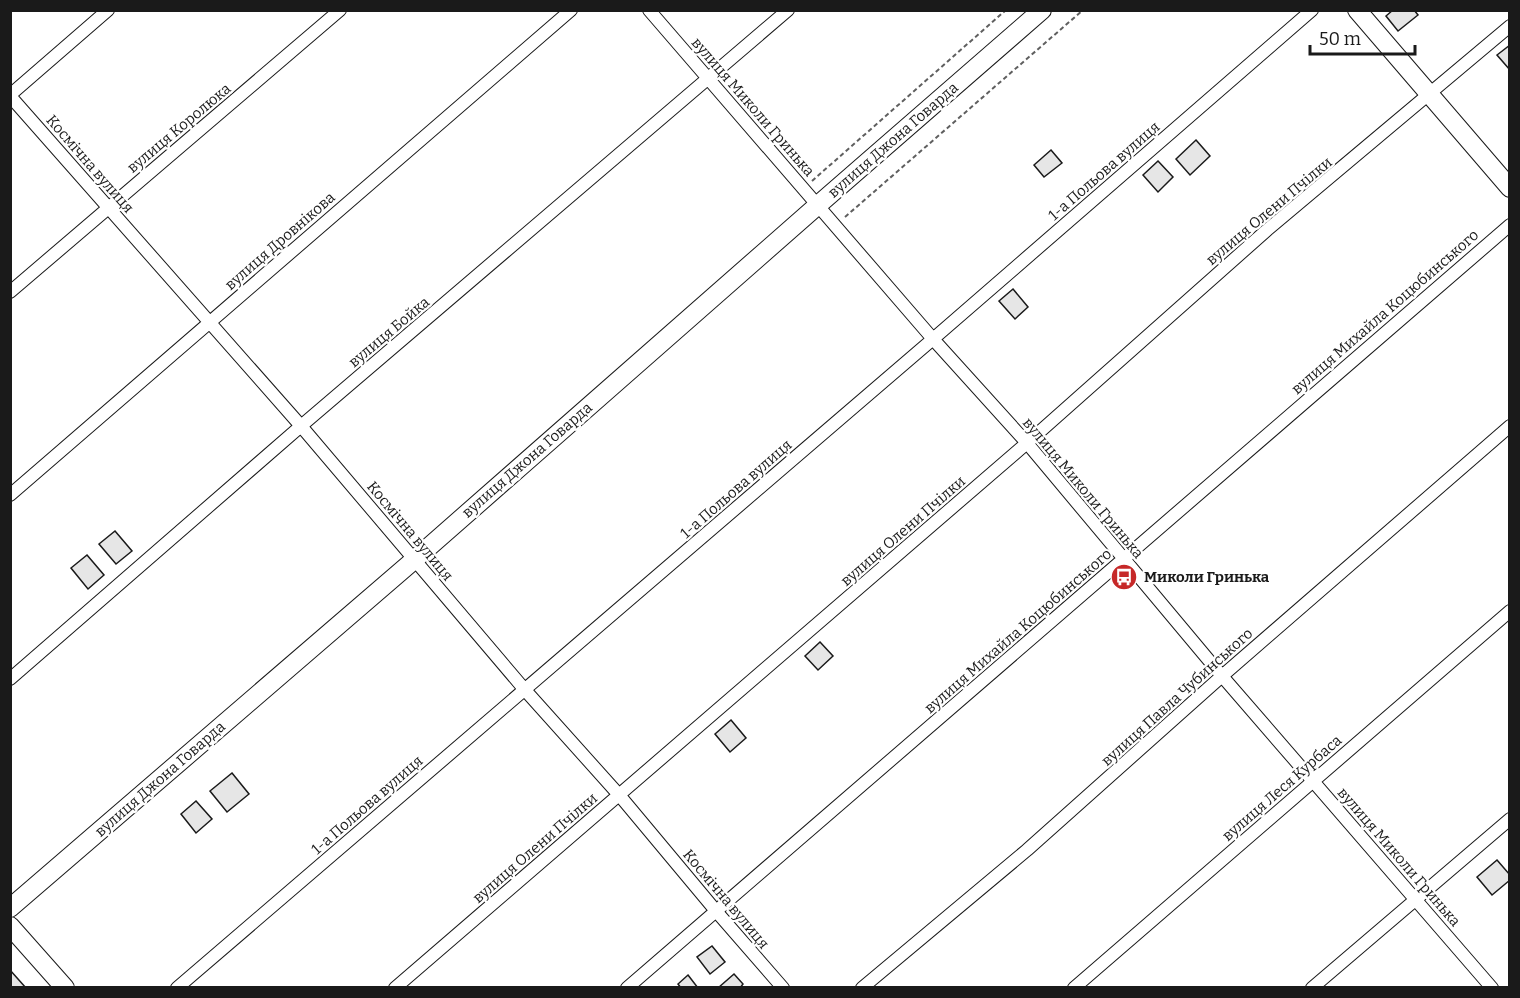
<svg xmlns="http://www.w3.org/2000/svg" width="1520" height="998" viewBox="0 0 1520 998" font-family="Bitter,serif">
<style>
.building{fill:#e6e6e6;stroke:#1a1a1a;stroke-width:1.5}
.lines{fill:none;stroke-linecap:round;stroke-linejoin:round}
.street-casing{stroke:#1a1a1a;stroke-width:14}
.secondary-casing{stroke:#1a1a1a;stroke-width:20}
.path{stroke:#5f5f5f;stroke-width:2;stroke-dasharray:4.5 3;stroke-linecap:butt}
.street{stroke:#fff;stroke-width:12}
.secondary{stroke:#fff;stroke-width:18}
.labels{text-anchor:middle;stroke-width:4.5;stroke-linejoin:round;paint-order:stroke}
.street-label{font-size:15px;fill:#1a1a1a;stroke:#fff}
.poi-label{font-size:15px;font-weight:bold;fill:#1a1a1a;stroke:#fff;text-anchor:start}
</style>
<rect width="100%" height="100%" fill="#fff"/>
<path class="building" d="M 1393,10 L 1414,10 L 1418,15 L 1398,31 L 1386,16 Z
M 1510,45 L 1510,70 L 1497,55 Z
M 1196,140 L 1210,156 L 1190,175 L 1176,159 Z
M 1051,150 L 1062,163 L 1044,177 L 1034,165 Z
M 1158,161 L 1173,177 L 1158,192 L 1143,175 Z
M 1013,289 L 1028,307 L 1015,319 L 999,301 Z
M 115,531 L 132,551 L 116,564 L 99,544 Z
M 87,555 L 104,575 L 88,589 L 71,568 Z
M 820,642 L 833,656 L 818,670 L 805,656 Z
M 731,720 L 746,738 L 730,752 L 715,734 Z
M 232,773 L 249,794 L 227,812 L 210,791 Z
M 196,801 L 212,819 L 196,833 L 181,814 Z
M 1497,860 L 1510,875 L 1510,880 L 1492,895 L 1477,877 Z
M 712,946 L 725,962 L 710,974 L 697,957 Z
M 10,970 L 26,988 L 10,988 Z
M 734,974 L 743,984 L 740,988 L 718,988 Z
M 688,975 L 698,988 L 681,988 L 678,984 Z"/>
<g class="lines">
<defs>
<path id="street" d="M 649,10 L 933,339 L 1027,443 L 1222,676 L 1492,988
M 10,95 L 108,10
M 10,96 L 301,426 L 525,690 L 620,796 L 716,911 L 783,988
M 10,292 L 340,10
M 10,495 L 571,10
M 10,679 L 301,426 L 788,10
M 177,988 L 933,339 L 1312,10
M 395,988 L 1027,443 L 1267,230 L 1510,26
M 627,988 L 1510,225
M 862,988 L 1027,850 L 1222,676 L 1510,426
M 1074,988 L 1510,611
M 1312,988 L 1510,819"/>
<path id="secondary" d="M 1357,10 L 1510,188
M 10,908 L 414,560 L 818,205 L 1042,10
M 10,926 L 65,988"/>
</defs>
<use href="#street" class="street-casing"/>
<use href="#secondary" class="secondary-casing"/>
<path class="path" d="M 812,181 L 1006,10
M 845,217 L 1083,10"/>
<use href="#street" class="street"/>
<use href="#secondary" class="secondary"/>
</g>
<defs>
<symbol id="bus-disc" viewBox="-11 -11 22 22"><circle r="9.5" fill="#c62828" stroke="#fff"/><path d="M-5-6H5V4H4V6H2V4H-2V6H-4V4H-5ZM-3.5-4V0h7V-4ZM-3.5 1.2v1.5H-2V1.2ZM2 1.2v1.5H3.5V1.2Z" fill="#fff"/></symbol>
</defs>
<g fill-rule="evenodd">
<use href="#bus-disc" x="1109" y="562" width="30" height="30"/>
</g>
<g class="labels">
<g class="street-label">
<text transform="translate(753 107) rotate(49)" y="5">вулиця Миколи Гринька</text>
<text transform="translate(179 128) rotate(-40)" y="5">вулиця Королюка</text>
<text transform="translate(893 140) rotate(-41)" y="5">вулиця Джона Говарда</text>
<text transform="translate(90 164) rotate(49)" y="5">Космічна вулиця</text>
<text transform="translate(1104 171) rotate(-41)" y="5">1-а Польова вулиця</text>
<text transform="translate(1269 211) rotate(-40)" y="5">вулиця Олени Пчілки</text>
<text transform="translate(280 241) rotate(-41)" y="5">вулиця Дровнікова</text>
<text transform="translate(1385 312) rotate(-41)" y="5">вулиця Михайла Коцюбинського</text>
<text transform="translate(389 332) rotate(-40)" y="5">вулиця Бойка</text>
<text transform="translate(527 460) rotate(-41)" y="5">вулиця Джона Говарда</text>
<text transform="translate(1083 488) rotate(50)" y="5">вулиця Миколи Гринька</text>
<text transform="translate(736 489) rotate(-41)" y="5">1-а Польова вулиця</text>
<text transform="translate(410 531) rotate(50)" y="5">Космічна вулиця</text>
<text transform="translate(903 531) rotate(-41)" y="5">вулиця Олени Пчілки</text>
<text transform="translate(1018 631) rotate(-41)" y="5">вулиця Михайла Коцюбинського</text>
<text transform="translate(1177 697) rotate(-42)" y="5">вулиця Павла Чубинського</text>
<text transform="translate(160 779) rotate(-41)" y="5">вулиця Джона Говарда</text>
<text transform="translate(1282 788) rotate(-41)" y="5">вулиця Леся Курбаса</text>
<text transform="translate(367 805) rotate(-41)" y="5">1-а Польова вулиця</text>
<text transform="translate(535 848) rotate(-41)" y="5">вулиця Олени Пчілки</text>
<text transform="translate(1399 857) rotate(49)" y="5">вулиця Миколи Гринька</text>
<text transform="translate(726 899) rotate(50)" y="5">Космічна вулиця</text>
</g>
<g class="poi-label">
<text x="1144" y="582">Миколи Гринька</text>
</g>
</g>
<rect width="1520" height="998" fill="none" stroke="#1a1a1a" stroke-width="24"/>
<path d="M1310 45v9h105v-9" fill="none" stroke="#1a1a1a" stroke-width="3"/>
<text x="1319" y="45" font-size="18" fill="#1a1a1a" stroke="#ffffff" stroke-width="4.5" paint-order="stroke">50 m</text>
</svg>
